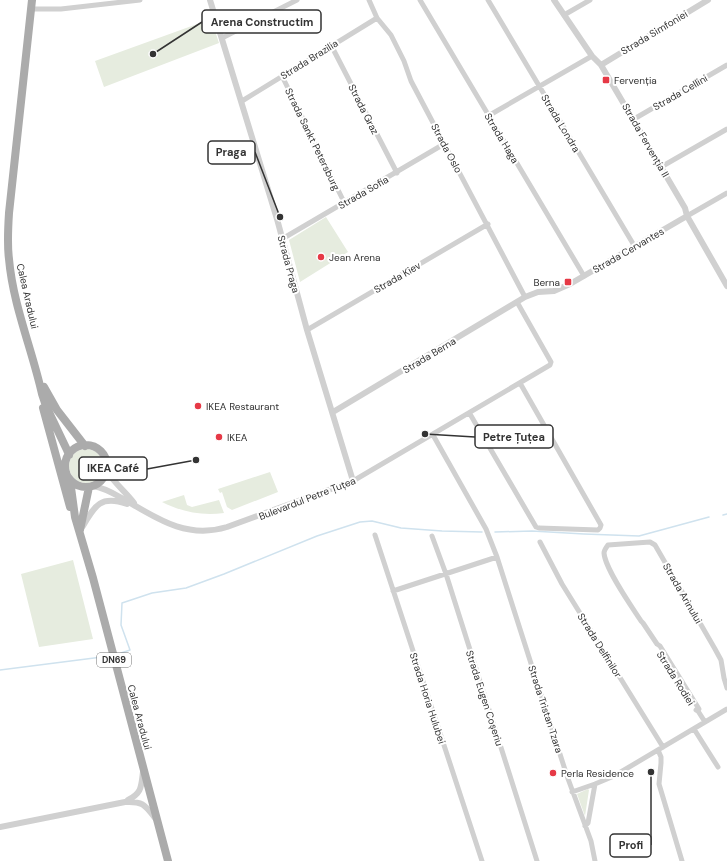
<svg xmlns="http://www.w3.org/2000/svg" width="727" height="861" viewBox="0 0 727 861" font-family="'DM Sans',sans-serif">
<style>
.green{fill:#e6ecdf}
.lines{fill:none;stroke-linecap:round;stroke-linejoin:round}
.stream{stroke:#cfe2ee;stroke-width:1.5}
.minor{stroke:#d0d0d0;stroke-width:5}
.tertiary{stroke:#d0d0d0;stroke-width:6}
.primary{stroke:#ababab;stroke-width:8}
.poi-dot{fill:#e63946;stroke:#fff;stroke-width:1.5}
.labels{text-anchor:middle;stroke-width:4;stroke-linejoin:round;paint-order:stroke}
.shield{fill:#fff;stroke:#707070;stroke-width:1}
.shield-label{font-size:9px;font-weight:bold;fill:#333}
.street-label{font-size:10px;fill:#333;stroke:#fff}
.poi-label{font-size:10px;fill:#333;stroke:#fff;text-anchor:start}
.leader{fill:none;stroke:#333;stroke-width:1.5}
.callout-dot{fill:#333;stroke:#fff;stroke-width:1.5}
.callout{fill:#fff;stroke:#333;stroke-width:1.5}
.callout-label{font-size:11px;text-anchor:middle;font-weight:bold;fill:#333}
</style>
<rect width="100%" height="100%" fill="#fff"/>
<path class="green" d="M 211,19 L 219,43 L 104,87 L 95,61 Z
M 326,217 L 348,252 L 300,282 L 289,240 Z
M69 466a17 17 0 1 1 34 0a17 17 0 1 1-34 0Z
M 270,472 L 278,492 L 232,510 L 227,507 L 222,492 L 220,493 L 218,489 Z
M 184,495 L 187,505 L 192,507 L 219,500 L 224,513 C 202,516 182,512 162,502 Z
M 73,560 L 93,639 L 39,647 L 21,574 Z
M 588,789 L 589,790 L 585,816 L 577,794 Z"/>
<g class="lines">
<path class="stream" d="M 723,515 L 727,514
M 495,532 L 532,531 L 584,534 L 639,536 L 709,517
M 121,653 L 130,650 L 121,625 L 122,603 L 152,593 L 186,588 L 224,574 L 317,536 L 360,522 L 372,521 L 401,528 L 442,531 L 482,532
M 0,670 L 102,657"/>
<path class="minor" d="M 369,0 L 377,18 L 391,35 L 404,61 L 411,81 L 525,297
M 420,0 L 584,276
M 488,0 L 635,247
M 31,9 L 61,9 L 140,0
M 564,15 L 590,0
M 222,38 L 297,0
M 331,45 L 397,173
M 282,76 L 344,202
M 242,101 L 377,18
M 488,116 L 592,56
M 634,119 L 727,65
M 661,167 L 727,129
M 687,216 L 727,193
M 282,239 L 444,144
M 307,330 L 488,224
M 470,414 L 536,527 L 539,528 L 598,530 L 600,528 L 601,525 L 520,383
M 433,435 L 486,529 L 497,557 L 567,776 L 591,841 L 595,861
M 353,481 L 550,365 L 551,362 L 517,302
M 375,535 L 482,861
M 432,536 L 446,574 L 537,861
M 540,542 L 562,584 L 663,747
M 393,591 L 497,557
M 696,710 L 698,711 L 705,722
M 698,711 L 699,709 L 660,646 L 657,644 L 643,623 L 641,621 C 632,607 605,569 604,553 C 604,550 606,548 608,545 L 650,542 L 655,545 L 715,649 L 721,660 L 724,678 L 727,688
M 694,729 L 718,767
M 658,750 L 661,757 L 661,763 L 659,784 L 682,861
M 572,792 L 595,784
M 585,826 L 588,823 L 595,784 L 614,776 L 727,709"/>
<path class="tertiary" d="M 554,0 L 592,56 L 601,65 L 685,208 L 687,216 L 727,286
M 601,65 L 708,0
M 333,412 L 525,297 L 538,292 L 554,291 L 570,284 L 687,216
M 107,471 C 114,483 126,492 134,503
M 93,486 C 106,488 116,495 127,501 C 159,520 188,539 227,527 L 353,481 L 307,330 L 277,219 L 210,0
M 83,526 C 95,505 101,495 127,504
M 128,800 C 142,793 141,787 143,772
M 0,827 L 125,802 C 143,801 145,805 155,818"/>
<path class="primary" d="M 32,0 L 9,213 C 8,229 7,244 9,259 C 13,305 32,349 42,394 L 46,406 L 67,450 L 69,455
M 44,387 L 57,410 L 85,446
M 43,408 L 70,507
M65 466a21 21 0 1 1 42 0a21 21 0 1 1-42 0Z
M 70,480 L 75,517 L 93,578 L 168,861
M 80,530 L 89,487"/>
</g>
<g class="poi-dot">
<rect x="602" y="76" width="8" height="8" rx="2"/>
<circle cx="321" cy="257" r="4"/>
<rect x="564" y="278" width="8" height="8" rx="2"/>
<circle cx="198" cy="406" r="4"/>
<circle cx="219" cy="437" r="4"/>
<circle cx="553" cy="773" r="4"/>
</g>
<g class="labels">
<rect class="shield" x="97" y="653" width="34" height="14" rx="3"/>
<g class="shield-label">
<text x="114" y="663">DN69</text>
</g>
<g class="street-label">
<text transform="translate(654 32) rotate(-31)" y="4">Strada Simfoniei</text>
<text transform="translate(309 59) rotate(-32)" y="4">Strada Brazilia</text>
<text transform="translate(680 92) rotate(-30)" y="4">Strada Cellini</text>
<text transform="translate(364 109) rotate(63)" y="4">Strada Graz</text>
<text transform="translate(561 123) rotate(59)" y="4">Strada Londra</text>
<text transform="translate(502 138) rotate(59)" y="4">Strada Haga</text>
<text transform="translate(313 139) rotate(64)" y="4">Strada Sankt Petersburg</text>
<text transform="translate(646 140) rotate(60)" y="4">Strada Fervenția II</text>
<text transform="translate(447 148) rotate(62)" y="4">Strada Oslo</text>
<text transform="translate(363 192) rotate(-30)" y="4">Strada Sofia</text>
<text transform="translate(628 250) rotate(-30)" y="4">Strada Cervantes</text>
<text transform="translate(289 264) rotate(75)" y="4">Strada Praga</text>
<text transform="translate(397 277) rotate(-30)" y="4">Strada Kiev</text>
<text transform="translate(28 296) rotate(77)" y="4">Calea Aradului</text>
<text transform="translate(429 355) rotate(-31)" y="4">Strada Berna</text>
<text transform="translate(307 498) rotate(-21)" y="4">Bulevardul Petre Țuțea</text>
<text transform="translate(683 593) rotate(60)" y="4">Strada Arinului</text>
<text transform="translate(600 645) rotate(58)" y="4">Strada Delfinilor</text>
<text transform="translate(676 678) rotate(58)" y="4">Strada Rodiei</text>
<text transform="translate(428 698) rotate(72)" y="4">Strada Horia Hulubei</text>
<text transform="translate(485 698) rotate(72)" y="4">Strada Eugen Coșeriu</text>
<text transform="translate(546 709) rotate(72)" y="4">Strada Tristan Tzara</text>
<text transform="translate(140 717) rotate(75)" y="4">Calea Aradului</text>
</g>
<g class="poi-label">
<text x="614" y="84">Fervenția</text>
<text x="329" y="261">Jean Arena</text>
<text x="560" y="286" text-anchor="end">Berna</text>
<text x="206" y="410">IKEA Restaurant</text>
<text x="227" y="441">IKEA</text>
<text x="561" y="777">Perla Residence</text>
</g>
</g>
<path class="leader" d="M153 54L202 22M280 217L255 152M425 434L475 437M196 460L147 469M651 772L651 845"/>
<g class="callout-dot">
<circle cx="153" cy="54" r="4"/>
<circle cx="280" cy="217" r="4"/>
<circle cx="425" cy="434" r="4"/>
<circle cx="196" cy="460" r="4"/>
<circle cx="651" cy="772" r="4"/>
</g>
<g class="callout">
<rect x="202" y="10" width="119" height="23" rx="4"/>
<rect x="208" y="141" width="47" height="23" rx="4"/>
<rect x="475" y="425" width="78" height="23" rx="4"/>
<rect x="79" y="457" width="68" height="23" rx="4"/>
<rect x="610" y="834" width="41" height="23" rx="4"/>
</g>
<g class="callout-label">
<text x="262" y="26">Arena Constructim</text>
<text x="231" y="156">Praga</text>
<text x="514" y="441">Petre Țuțea</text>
<text x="113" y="472">IKEA Café</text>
<text x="631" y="849">Profi</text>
</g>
</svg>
